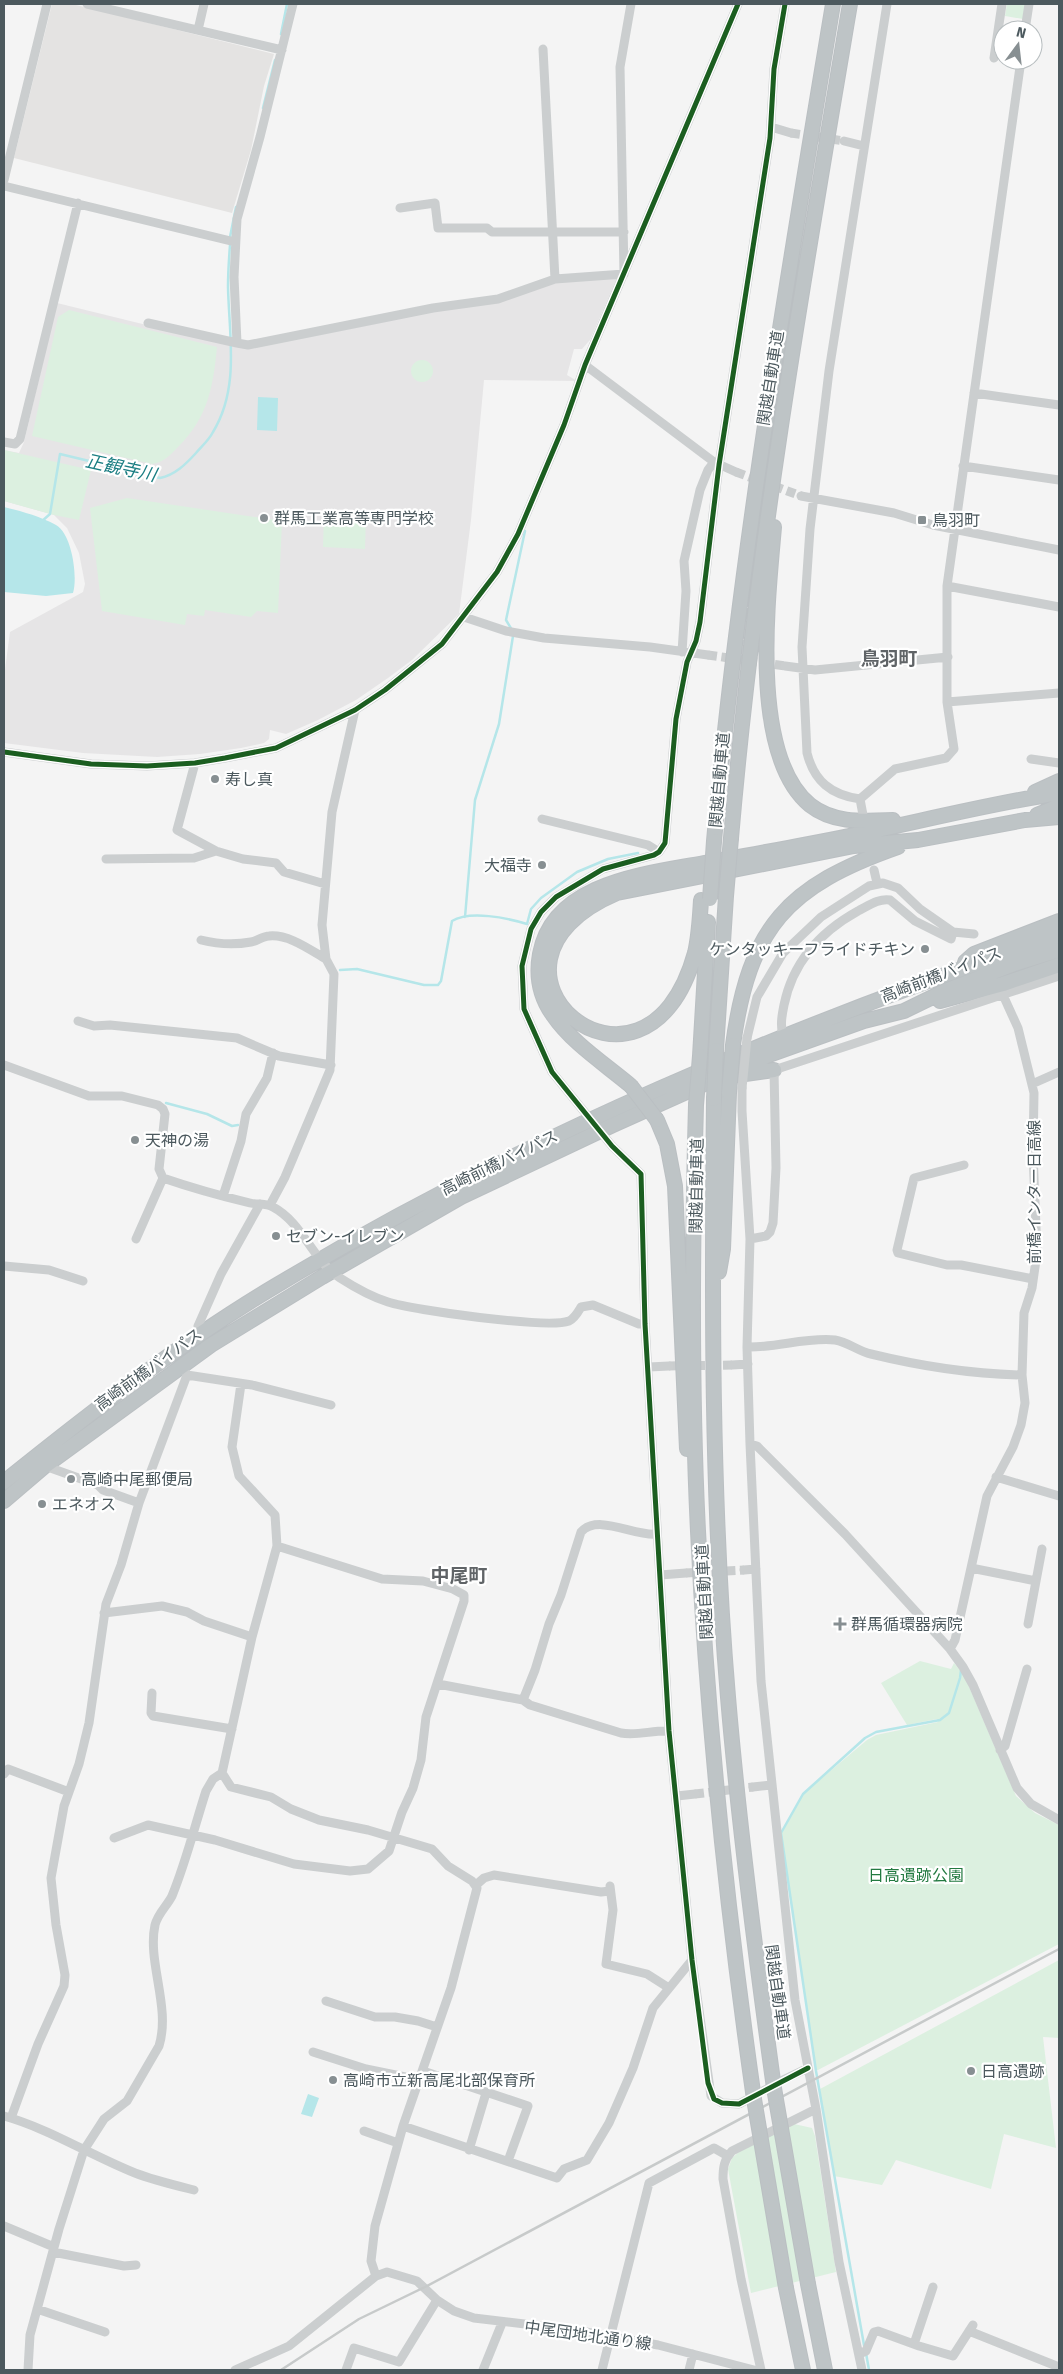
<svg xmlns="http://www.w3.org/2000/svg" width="1063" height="2374" viewBox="0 0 1063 2374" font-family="'Fira Sans','Noto Sans JP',sans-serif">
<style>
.commercial{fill:#e4e3e2}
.education{fill:#e6e5e6}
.green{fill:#dcf0e0}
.water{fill:#b5e6e9}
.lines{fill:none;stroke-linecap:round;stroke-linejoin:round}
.stream{stroke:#b5e6e9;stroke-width:2.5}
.minor-tunnel{stroke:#cacdce;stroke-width:9;stroke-dasharray:9 4.5;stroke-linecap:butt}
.highway-casing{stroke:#babfc2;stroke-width:16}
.minor{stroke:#cbcecf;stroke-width:9}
.highway{stroke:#bec4c6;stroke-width:14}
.rail{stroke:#c7caca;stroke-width:2.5}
.highway-bridge-casing{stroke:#babfc2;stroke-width:16;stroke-linecap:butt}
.minor-bridge{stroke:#cbcecf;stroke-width:9}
.highway-bridge{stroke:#bec4c6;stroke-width:14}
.cycleway-casing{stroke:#fff;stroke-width:8}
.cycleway{stroke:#1b5e20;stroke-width:5}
.poi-dot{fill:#878f92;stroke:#fff;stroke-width:2}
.labels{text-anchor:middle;stroke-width:4.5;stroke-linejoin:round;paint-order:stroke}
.street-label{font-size:16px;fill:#4c595e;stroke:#fff}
.poi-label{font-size:16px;fill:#4c595e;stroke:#fff;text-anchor:start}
.park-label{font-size:16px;fill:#237a41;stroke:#fff}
.water-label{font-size:18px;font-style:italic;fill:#1b7e83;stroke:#fff}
.quarter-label{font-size:19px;font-weight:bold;fill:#606467;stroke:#fff}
</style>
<rect width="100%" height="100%" fill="#f4f4f4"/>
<path class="commercial" d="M 52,4 L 72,4 L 274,54 L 264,86 L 251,150 L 232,213 L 14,158 Z"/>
<path class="education" d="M 617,278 L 590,340 L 582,349 L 574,349 L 567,375 L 577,381 L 484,380 L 471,520 L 459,614 L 412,660 L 388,678 L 356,700 L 318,720 L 286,734 L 270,730 L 269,739 L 264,743 L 241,748 L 200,754 L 157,757 L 83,753 L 4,743 L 4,677 L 10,632 L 83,592 L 85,584 L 79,553 L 67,528 L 54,515 L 4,501 L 4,450 L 19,453 L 24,442 L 57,303 L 228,345 L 432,312 L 555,282 Z"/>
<path class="green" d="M 1007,4 L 1025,4 L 1023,19 L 1005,16 Z
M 69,310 L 217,347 C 213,388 208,417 178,447 C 170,455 163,463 152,464 L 32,436 L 58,317 Z
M411 371a11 11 0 1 1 22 0a11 11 0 1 1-22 0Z
M 4,450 L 91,470 L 79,520 L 54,515 L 4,501 Z
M 127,498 L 282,521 L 278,613 L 257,611 L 251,617 L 205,610 L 204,616 L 187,614 L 185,625 L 102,611 L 90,508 Z
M 324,514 L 366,515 L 365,549 L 323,547 Z
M 920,1661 L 951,1669 L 954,1663 L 964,1675 L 1016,1796 L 1035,1813 L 1059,1825 L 1059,1944 L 816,2071 L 781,1833 L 803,1794 L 867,1740 L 876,1735 L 938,1722 L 937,1719 L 907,1725 L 881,1683 Z
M 1059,1960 L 1059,2038 L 1043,2037 L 1056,2148 L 1004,2134 L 991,2189 L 896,2160 L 882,2185 L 834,2176 L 820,2089 Z
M 794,2124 L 812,2128 L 815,2136 L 836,2272 L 751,2293 L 728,2169 L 732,2158 L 740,2151 Z"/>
<path class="water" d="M 258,397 L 278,398 L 277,431 L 257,430 Z
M 4,507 C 20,511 40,516 56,525 C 72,534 78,577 73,593 L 46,596 L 4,592 Z
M 308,2094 L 319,2098 L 312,2117 L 301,2114 Z"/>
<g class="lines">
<path class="stream" d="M 281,34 L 287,4
M 263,108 L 275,60
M 230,237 L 236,207
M 41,522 L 50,514 L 60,454 L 160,478 C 175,475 186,464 196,453 C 202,446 209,440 213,432 C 240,388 229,335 228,287 C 228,273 229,258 230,245
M 512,630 L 506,620 L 525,531
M 465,917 L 475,800 L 499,724 L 513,636
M 340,970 L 357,969 L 424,985 L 438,985 L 441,981 L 452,921 C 470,910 507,918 527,924 L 531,909 L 541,898 L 577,872 L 608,859 L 638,853
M 166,1103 L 207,1114 L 232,1126 L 238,1125
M 864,2345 L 816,2071 L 781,1833 L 803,1794 L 865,1738 L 876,1732 L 940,1720 L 949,1713 L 960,1678 L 961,1670
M 866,2353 L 869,2370"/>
<path class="minor-tunnel" d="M 791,133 L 844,141
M 736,472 L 801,496
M 708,655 L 785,666
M 669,1366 L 732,1365
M 686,1573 L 744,1570
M 695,1794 L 753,1787
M 739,2104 L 776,2084"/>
<defs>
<path id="highway" d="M 774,527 C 768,597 749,755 810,805 C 834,824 864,821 893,820
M 1035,792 L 1059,781
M 1037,815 L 1059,806
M 731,838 C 755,558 803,281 850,4
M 714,841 C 739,560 787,282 833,4
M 701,900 C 700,918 699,936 695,953 C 645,1134 446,966 617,893 L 854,846 L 918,840 L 1025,820 L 1059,817
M 965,962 L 974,954 L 1059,921
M 940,1001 L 1003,984 L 1059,965
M 733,1045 C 749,927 787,886 898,847
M 716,1050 L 726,896
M 700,1056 L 708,922
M 738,1075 L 774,1070
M 631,1086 C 605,1064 572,1043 553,1015 C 540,997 536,976 540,954 C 553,882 646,874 704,863 C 738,857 773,851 808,844 C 892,829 975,806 1059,793
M 714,1099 C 712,1299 711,1498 728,1697 C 739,1828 756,1958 774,2088
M 696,1105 C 692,1247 691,1389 698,1531 C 707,1721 727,1910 754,2099
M 657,1120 L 667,1144 L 675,1186 L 687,1449
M 719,1272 L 723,1249 L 729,1093
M 4,1482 C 91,1412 181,1342 277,1285 C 523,1137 788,1027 1059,935
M 4,1501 L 45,1466 L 211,1345 L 322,1277 L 461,1197 L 613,1125 L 769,1055 L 864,1021 L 904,1011 L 945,991 L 1017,963 L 1059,950
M 808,2284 L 825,2370
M 786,2288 L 803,2370"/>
</defs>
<use href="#highway" class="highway-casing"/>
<path class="minor" d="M 87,4 L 282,50
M 293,4 L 260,137 L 237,219 L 234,277 L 237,343 L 248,345 L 433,308 L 498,299 L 555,279 L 624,274 L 620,67 L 631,4
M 198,30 L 204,4
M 1025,30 L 1029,4
M 543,49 L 555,279
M 994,58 L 1002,4
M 771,127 L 791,133
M 844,141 L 864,146
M 4,180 L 47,4
M 4,186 L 235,242
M 400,208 L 435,203 L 438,228 L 487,228 L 492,232 L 624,232
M 148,323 L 237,343
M 585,365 L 714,462 L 736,472
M 974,393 L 1059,405
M 4,442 L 15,444 L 20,439 L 78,203
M 963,466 L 1059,480
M 801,496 L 894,513 L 933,525 L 1059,550
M 947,586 L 1059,607
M 464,617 L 506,631 L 544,638 L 650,647 L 708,655
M 682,652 L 686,591 L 684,561 L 700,490 L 708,470 L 714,462
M 785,666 L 815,670 L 948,657
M 947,702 L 1059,693
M 4,752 L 91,764 L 147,766 L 195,763 L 225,758 L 276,748 L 355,710 L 385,690 L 442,644 L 497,572 L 518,534 L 564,425 L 585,365 L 738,4
M 1031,759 L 1059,763
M 195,763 L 177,830 L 216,851 L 243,859 L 276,863 L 284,872 L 325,884
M 860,799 C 831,795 814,781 807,753 L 802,647 L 810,529 L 829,371 L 887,4
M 860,799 L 895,769 L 946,758 L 954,749 L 947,702 L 947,586 L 1021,60
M 860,799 L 863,815
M 542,819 L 648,845 L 659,852
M 106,859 L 194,858 L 216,851
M 874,870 L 877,883
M 201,940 C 217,944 235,945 251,942 C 257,941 263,936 269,936 C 289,934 310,950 326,959
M 78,1021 L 94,1026 L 110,1025 L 237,1038 L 279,1056 L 331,1065
M 783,1036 C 780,1025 782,1015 784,1005 C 793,961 820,932 858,911 C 868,906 879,898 890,900 L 915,921 L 951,939 L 953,932
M 747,1038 L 757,997 L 783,953 L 821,917 L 869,886 L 883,883 L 898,888 L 920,909 L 953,932 L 974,934
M 4,1065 L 89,1096 L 122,1096 L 158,1105 L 163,1109 L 165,1114 L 159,1169 L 163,1178 C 192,1188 221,1196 250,1203 C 258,1205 266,1203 273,1207 C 303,1223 312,1260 340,1278 C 354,1287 372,1297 388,1302 C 413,1310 547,1329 569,1321 C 575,1318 578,1312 581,1307 L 593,1305 L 639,1324 L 645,1324
M 1032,1084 L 1059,1072
M 742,1088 L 742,1111 L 750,1239 L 747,1347 L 750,1444 L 761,1681 L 795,2000 L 816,2109 L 839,2262 L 862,2370
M 964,1165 L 914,1178 L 897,1250 L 898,1253 L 947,1265 L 961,1265 L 1033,1279
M 223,1196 L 241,1141 L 246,1114 L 267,1078 L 273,1053
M 270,1205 L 285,1177 L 330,1070 L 334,974 L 326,959 L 322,925 L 332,812 L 355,710
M 136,1239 L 163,1178
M 750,1239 L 766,1236 L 770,1232 L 773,1223 L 776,1168 L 774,1070 L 1059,976
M 4,1266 L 49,1270 L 83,1281
M 203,1333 L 198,1326 L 221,1274 L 260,1204
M 747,1347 C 776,1348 806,1337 835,1340 C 848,1342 858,1351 871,1354 C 920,1366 971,1374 1022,1375
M 732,1365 L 748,1364
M 649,1367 L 669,1366
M 185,1371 L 187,1375 L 252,1385 L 331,1405
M 750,1444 L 757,1446 L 845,1534 L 950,1649 L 963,1667 L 973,1685 L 1017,1788 L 1031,1804 L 1059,1820
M 45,1466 L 98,1485 L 103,1490 L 139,1503
M 996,1477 L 1059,1496
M 971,1568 L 1036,1581
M 744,1570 L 756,1569
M 660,1575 L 686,1573
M 104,1613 L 162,1606 L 187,1612 L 204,1621 L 252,1637
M 1028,1624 L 1042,1549
M 950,1649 L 955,1640 L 987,1496 L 1013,1447 L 1021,1425 L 1025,1403 L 1022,1375 L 1024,1313 L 1032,1288 L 1037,1253 L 1033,1152 L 1034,1093 L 1018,1028 L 1003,995
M 438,1684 L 523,1700 L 535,1670 L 549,1624 L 561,1595 L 581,1532 C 598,1513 635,1537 657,1534
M 152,1693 L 151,1713 L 153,1716 L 232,1729
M 523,1700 L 530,1705 L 621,1733 C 637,1736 653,1730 669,1731
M 1000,1750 L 1005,1746 L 1027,1669
M 222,1773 L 231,1787 L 271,1797 L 291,1809 L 319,1820 L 368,1830 L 432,1849 L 448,1866 L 472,1881 L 477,1888 L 451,1988 L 403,2126 L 375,2226 L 371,2261 L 376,2276
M 4,1774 L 8,1769 L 69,1792
M 753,1787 L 771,1785
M 677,1796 L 695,1794
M 114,1838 L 148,1825 L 215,1840 L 294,1864 L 350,1871 L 368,1869 L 389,1851 L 402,1812 L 413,1788 L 421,1760 L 426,1717 L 464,1601 L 464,1595 L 453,1589 L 423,1581 L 382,1579 L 277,1546
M 476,1885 L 484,1878 L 494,1875 L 601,1892 L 610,1891
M 610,1886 L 613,1910 L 606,1964 L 647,1974 L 669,1988
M 326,2001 L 375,2017 L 395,2017 L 418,2021 L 437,2027
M 313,2052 L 366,2069 L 420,2080
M 423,2071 L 528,2106 L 508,2161
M 783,2080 L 808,2068
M 739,2104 L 722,2103 L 711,2096 L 692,1960 L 669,1731 L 645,1324 L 641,1174 L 612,1146 L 552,1072 L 524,1009 L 522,966 L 531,929 L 541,912 L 556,897 L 603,869 L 654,855 L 659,852 L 665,843 L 676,719 L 687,662 L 696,641 L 700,622 L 719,465 L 770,138 L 774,69 L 785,4
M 4,2116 C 50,2129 90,2155 135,2173 C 153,2180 174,2185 194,2190
M 11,2118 L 38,2044 L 64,1986 L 65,1975 L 56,1925 L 51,1878 L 64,1806 L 79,1764 L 89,1723 L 106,1604 L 121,1565 L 139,1503 L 187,1375
M 403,2126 L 557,2178 L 564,2169 L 587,2160 L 609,2123 L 633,2068 L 653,2008 L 692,1960
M 364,2131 L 398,2143
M 469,2150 L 486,2093
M 4,2226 L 54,2247
M 53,2252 L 124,2266 L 136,2265
M 37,2309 L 105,2332
M 969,2331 L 1059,2367
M 914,2344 L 933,2287
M 859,2354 L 866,2351 L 874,2332 L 878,2331 L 919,2346 L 953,2356 L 973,2325
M 28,2370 L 30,2335 L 59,2229 L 84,2150 L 104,2119 L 127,2101 L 159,2046 C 171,2007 147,1962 155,1925 C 158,1913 167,1906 172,1896 C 186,1862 195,1825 206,1791 L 213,1779 L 222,1773 L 252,1637 L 277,1546 L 275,1515 L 239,1476 L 232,1447 L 241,1384
M 235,2370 L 289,2346 L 376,2276 L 387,2272 L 417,2281 L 437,2300 L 454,2311 L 474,2318 L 575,2330 L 658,2345 L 754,2370
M 346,2370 L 354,2348 L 399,2362 L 437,2300
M 483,2370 L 502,2323
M 602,2370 L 649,2183 L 714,2148 L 728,2156
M 689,2370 L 693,2354
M 761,2370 L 741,2279 L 723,2179 C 723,2167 724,2160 732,2151 L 816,2109"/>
<use href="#highway" class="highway"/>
<path class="rail" d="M 281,2370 L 359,2319 L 425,2287 L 1059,1949"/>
<defs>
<path id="highway-bridge" d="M 726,896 L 731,838
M 710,899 L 714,841
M 631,1086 L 657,1120
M 729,1093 L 733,1045
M 714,1099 L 716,1050
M 696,1105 L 700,1056
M 774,2088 L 808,2284
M 754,2099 L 786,2288"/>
</defs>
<use href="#highway-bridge" class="highway-bridge-casing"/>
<path class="minor-bridge" d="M 742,1088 L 747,1038"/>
<use href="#highway-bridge" class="highway-bridge"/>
<defs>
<path id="cycleway" d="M 785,4 L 774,69 L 770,138 L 719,465 L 700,622 L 696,641 L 687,662 L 676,719 L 665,843 L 659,852 L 654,855 L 603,869 L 556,897 L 541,912 L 531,929 L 522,966 L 524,1009 L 552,1072 L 612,1146 L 641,1174 L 645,1324 L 669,1731 L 692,1960 L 708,2083 L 714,2099 L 722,2103 L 739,2104 L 808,2068
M 4,752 L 91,764 L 147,766 L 195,763 L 225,758 L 276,748 L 355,710 L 385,690 L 442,644 L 497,572 L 518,534 L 564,425 L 585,365 L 738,4"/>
</defs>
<use href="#cycleway" class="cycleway-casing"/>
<use href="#cycleway" class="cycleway"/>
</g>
<g class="poi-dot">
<circle cx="264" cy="518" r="5"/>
<rect x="917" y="515" width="10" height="10" rx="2.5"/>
<circle cx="215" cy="779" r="5"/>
<circle cx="542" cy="865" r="5"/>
<circle cx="925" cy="949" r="5"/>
<circle cx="135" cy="1140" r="5"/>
<circle cx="276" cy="1236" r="5"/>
<circle cx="71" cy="1479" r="5"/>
<circle cx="42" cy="1504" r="5"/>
<path d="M837.5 1616.5h5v5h5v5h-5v5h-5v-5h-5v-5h5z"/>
<circle cx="971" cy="2071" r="5"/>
<circle cx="333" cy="2080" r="5"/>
</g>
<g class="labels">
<g class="street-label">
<text transform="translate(770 378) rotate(-81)" y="6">関越自動車道</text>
<text transform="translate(719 780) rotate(-85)" y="6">関越自動車道</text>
<text transform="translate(941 974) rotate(-21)" y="6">高崎前橋バイパス</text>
<text transform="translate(499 1162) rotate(-26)" y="6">高崎前橋バイパス</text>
<text transform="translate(696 1186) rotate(-89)" y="6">関越自動車道</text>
<text transform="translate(1034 1192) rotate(-90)" y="6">前橋インター日高線</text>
<text transform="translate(148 1369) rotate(-36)" y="6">高崎前橋バイパス</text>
<text transform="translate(704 1592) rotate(-93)" y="6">関越自動車道</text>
<text transform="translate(778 1992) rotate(82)" y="6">関越自動車道</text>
<text transform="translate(588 2335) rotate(8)" y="6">中尾団地北通り線</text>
</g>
<g class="poi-label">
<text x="274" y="524">群馬工業高等専門学校</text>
<text x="932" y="526">鳥羽町</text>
<text x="225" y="785">寿し真</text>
<text x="532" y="871" text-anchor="end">大福寺</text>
<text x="915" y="955" text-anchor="end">ケンタッキーフライドチキン</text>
<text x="145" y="1146">天神の湯</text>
<text x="286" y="1242">セブン-イレブン</text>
<text x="81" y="1485">高崎中尾郵便局</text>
<text x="52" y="1510">エネオス</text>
<text x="851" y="1630">群馬循環器病院</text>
<text x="981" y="2077">日高遺跡</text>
<text x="343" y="2086">高崎市立新高尾北部保育所</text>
</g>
<g class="park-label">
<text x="916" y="1881">日高遺跡公園</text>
</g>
<g class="water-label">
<text transform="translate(121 468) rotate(12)" y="6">正観寺川</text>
</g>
<g class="quarter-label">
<text x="889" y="665">鳥羽町</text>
<text x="459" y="1582">中尾町</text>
</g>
</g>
<rect width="1063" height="2374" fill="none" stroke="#4c595e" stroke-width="10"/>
<g transform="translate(1018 45) rotate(15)"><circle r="24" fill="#ffffff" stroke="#b7bdbf"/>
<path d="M0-4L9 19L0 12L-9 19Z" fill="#878f92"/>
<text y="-8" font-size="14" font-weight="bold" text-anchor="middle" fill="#4c595e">N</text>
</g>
</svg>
